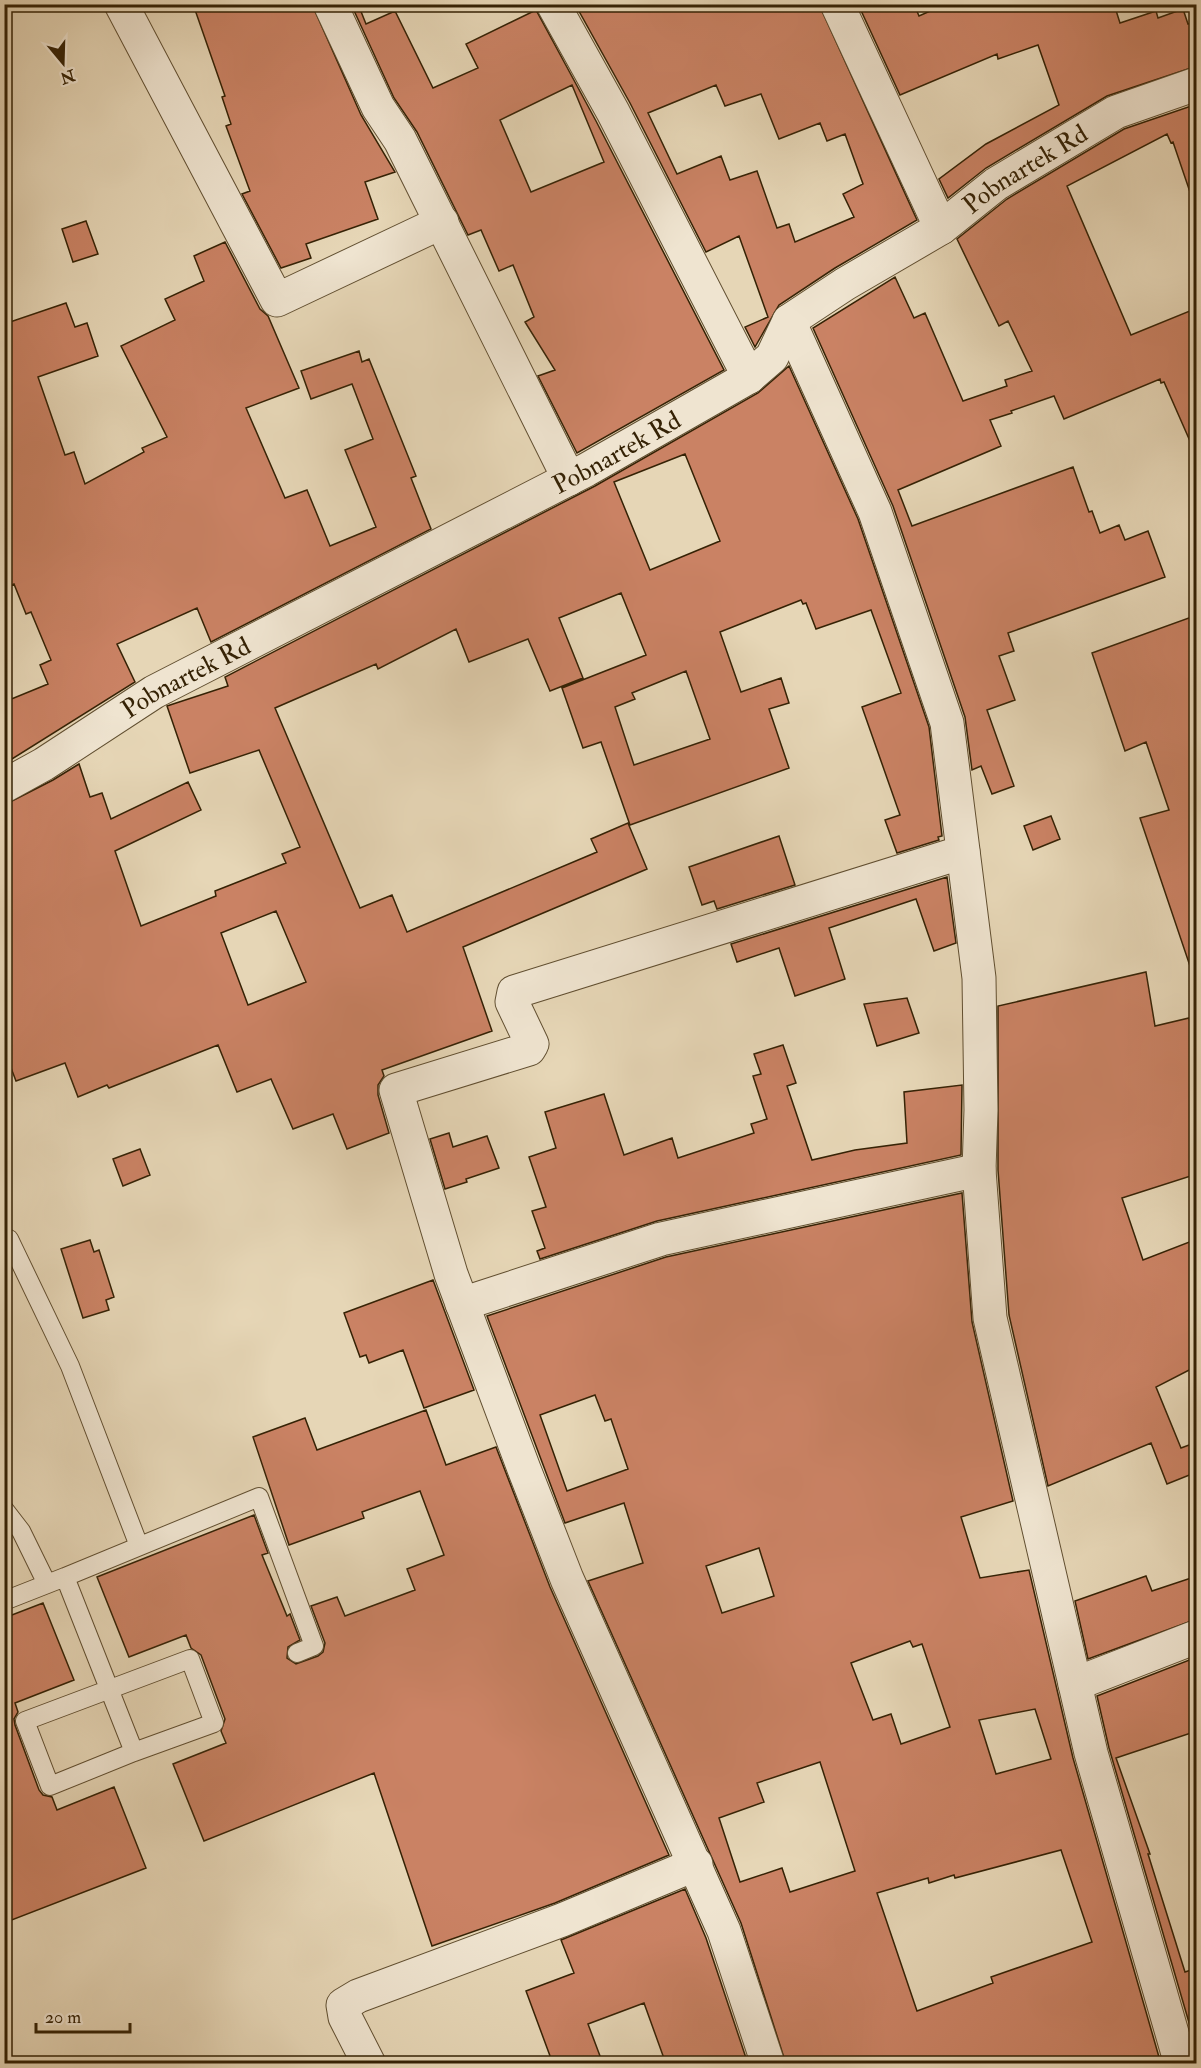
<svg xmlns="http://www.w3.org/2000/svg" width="1201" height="2068" viewBox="0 0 1201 2068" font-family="'IM FELL Double Pica',serif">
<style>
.building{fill:#ca8264;stroke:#352205;stroke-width:1.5;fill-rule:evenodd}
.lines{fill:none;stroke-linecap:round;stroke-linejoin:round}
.service-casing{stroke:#614f31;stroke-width:20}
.minor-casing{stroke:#614f31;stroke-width:35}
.service{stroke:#efe4d0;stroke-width:18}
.minor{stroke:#efe4d0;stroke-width:33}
.labels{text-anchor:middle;stroke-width:4.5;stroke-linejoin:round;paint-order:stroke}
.street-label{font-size:26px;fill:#352205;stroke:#efe4d0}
</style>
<rect width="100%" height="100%" fill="#e6d6b6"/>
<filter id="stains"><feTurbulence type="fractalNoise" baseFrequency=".00333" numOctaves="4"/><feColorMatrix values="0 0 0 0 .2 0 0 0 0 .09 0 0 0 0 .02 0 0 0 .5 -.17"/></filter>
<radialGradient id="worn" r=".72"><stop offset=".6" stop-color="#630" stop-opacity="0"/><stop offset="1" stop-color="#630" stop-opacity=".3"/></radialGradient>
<path class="building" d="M 193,4 L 312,4 L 361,115 L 395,172 L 365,182 L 378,219 L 306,244 L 311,258 L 281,268 L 242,194 L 250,191 L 226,126 L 231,124 L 222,97 L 225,96 Z
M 351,4 L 358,4 L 366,24 L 395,11 L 433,88 L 478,68 L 466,44 L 536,10 L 596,121 L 724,370 L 577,453 L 538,376 L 555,370 L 525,322 L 534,317 L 513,265 L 499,271 L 481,230 L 468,235 L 417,132 L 394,98 ZM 572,85 L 604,162 L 531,192 L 500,120 Z
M 575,4 L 819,4 L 917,220 L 835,268 L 779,305 L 755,347 L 745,327 L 768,317 L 739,236 L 706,252 L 630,103 ZM 716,85 L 725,106 L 761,94 L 779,139 L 820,123 L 827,141 L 845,134 L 863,184 L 843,194 L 854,217 L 795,242 L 789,224 L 777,228 L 757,171 L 730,180 L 721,156 L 677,174 L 648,113 Z
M 858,4 L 914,4 L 919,16 L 946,4 L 1114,4 L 1120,23 L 1156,11 L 1158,18 L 1183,9 L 1188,24 L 1197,21 L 1197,66 L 1107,96 L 986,168 L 948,198 L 939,179 L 986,144 L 1059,105 L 1038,45 L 998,59 L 997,54 L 900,95 Z
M 1197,104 L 1197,197 L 1192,198 L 1173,142 L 1171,143 L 1167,134 L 1067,186 L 1131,335 L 1197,308 L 1197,457 L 1164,382 L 1161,383 L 1160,379 L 1064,419 L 1054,396 L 1011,411 L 1012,413 L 990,420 L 1001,446 L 898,490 L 912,526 L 1073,467 L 1089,512 L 1092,511 L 1100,533 L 1119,525 L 1125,540 L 1148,531 L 1165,577 L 1008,633 L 1014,651 L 999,656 L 1015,700 L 987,710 L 1014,786 L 992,794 L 981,766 L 972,770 L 965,717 L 893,506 L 813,328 L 895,277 L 914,318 L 925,313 L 963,401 L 1007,386 L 1005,380 L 1032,371 L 1008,321 L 999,326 L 957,239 L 1007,199 L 1124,129 Z
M 86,221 L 98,254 L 73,262 L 62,229 Z
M 225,242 L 260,309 L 268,316 L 299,388 L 246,408 L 285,498 L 307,490 L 330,546 L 376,527 L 345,450 L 373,439 L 352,384 L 311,399 L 301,371 L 359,351 L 362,362 L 369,359 L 416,476 L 411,478 L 431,529 L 211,642 L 197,608 L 117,644 L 135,682 L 4,764 L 4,702 L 48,684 L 40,665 L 51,660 L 31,612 L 26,614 L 14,584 L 4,588 L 4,324 L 66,303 L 75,327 L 87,323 L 98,356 L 38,377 L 65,455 L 74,452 L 85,484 L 144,452 L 142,448 L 167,437 L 121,346 L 175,320 L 165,299 L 204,281 L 194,256 Z
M 789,366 L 858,519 L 929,727 L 942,836 L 938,837 L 939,840 L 897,853 L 885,820 L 900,815 L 862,707 L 901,693 L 871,610 L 816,629 L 806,603 L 803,604 L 801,600 L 720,632 L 741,692 L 781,678 L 789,703 L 769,709 L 789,768 L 630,825 L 601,742 L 583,748 L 562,688 L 646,655 L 621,593 L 559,618 L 583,678 L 550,691 L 528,639 L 469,662 L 456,629 L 378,669 L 376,664 L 275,708 L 360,908 L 392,895 L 407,932 L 597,852 L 591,839 L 628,823 L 647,869 L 463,947 L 492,1031 L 382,1070 L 384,1076 L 378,1085 L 378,1095 L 389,1133 L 347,1149 L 333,1114 L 293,1129 L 271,1079 L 237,1092 L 218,1045 L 109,1088 L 107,1085 L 78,1097 L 65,1063 L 16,1081 L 8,1060 L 4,1060 L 4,805 L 53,780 L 79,764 L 90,797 L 102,793 L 111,819 L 188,782 L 201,810 L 115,851 L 141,926 L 216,896 L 215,891 L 286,863 L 282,854 L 300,847 L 259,750 L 190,773 L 167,706 L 228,686 L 225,677 L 595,486 L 758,393 ZM 685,454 L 720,541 L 650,570 L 614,482 ZM 686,671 L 710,739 L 634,765 L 615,707 L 635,699 L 632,693 ZM 276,911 L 306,982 L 248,1005 L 221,933 Z
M 1197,615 L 1197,971 L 1192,972 L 1140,818 L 1169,810 L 1146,742 L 1125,751 L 1092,653 Z
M 1051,816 L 1060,839 L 1033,850 L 1024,826 Z
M 779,836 L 795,885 L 717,909 L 714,901 L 702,905 L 689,867 Z
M 947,877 L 956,943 L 934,951 L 916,899 L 829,928 L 845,979 L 795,996 L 779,948 L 737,962 L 731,944 Z
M 1146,972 L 1155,1026 L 1189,1018 L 1197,1048 L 1197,1174 L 1122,1198 L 1143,1260 L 1197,1239 L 1197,1366 L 1156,1387 L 1181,1448 L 1197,1442 L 1197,1472 L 1167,1484 L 1151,1443 L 1048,1486 L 1009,1315 L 998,1170 L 998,1006 Z
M 907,998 L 919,1033 L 877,1046 L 864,1004 Z
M 783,1045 L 796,1083 L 787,1086 L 812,1160 L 855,1150 L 907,1143 L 904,1092 L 962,1085 L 961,1155 L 657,1221 L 540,1259 L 537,1251 L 545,1248 L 532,1211 L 546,1207 L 529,1157 L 556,1148 L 545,1112 L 604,1094 L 624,1155 L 672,1138 L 678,1158 L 754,1133 L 751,1124 L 767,1119 L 753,1076 L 761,1074 L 754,1054 Z
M 449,1133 L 453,1147 L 487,1136 L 499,1168 L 466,1179 L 467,1182 L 445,1189 L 430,1139 Z
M 140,1149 L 150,1175 L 123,1186 L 113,1159 Z
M 962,1193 L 972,1322 L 1013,1501 L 961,1517 L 980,1578 L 1029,1570 L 1073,1758 L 1161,2064 L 786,2064 L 741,1923 L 588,1581 L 643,1563 L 624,1503 L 565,1523 L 487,1316 L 666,1257 ZM 595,1395 L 605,1421 L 611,1419 L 628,1469 L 567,1491 L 540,1415 ZM 759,1548 L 774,1596 L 722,1613 L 706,1566 ZM 910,1641 L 913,1647 L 922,1644 L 950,1727 L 901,1744 L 891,1714 L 873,1720 L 851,1663 ZM 1035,1709 L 1051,1759 L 996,1774 L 979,1720 ZM 820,1762 L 855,1871 L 790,1892 L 782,1868 L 740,1882 L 719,1818 L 764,1802 L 757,1783 ZM 1061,1850 L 1092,1942 L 991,1977 L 993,1983 L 917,2011 L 877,1893 L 928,1878 L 929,1883 L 954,1875 L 955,1878 Z
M 90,1240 L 94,1252 L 99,1250 L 114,1297 L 106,1300 L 109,1310 L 83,1318 L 61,1249 Z
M 433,1280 L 474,1390 L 424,1408 L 403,1350 L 369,1363 L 366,1355 L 360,1357 L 344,1313 Z
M 426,1410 L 446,1465 L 496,1447 L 550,1587 L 669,1855 L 555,1903 L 432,1946 L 374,1773 L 204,1841 L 173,1764 L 226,1743 L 221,1731 L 225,1719 L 201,1655 L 191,1648 L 186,1635 L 129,1657 L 97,1577 L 254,1515 L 268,1553 L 262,1555 L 287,1616 L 290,1614 L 300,1640 L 288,1647 L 287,1658 L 296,1664 L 318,1656 L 323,1652 L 325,1643 L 311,1606 L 337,1597 L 345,1616 L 415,1590 L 407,1569 L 444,1555 L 420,1491 L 362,1512 L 364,1518 L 289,1545 L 253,1437 L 305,1418 L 317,1450 Z
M 1146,1576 L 1152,1591 L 1197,1576 L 1197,1619 L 1088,1659 L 1075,1601 Z
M 43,1603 L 74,1680 L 15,1703 L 18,1712 L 14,1719 L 15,1725 L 39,1790 L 43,1795 L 52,1797 L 57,1810 L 114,1787 L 146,1868 L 4,1923 L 4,1618 Z
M 1197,1657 L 1197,1731 L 1116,1758 L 1150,1854 L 1148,1854 L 1185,1972 L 1197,1968 L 1197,2050 L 1109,1748 L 1097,1696 Z
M 685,1889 L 706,1938 L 748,2064 L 666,2064 L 644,2003 L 588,2024 L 603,2064 L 553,2064 L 526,1991 L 574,1973 L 561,1940 Z"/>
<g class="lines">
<defs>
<path id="service" d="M 4,1241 L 9,1239 L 70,1366 L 139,1546
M 4,1509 L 21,1531 L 47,1584
M 65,1577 L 259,1497 L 314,1646 L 297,1653
M 4,1601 L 65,1577 L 134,1752 L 50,1786 L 25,1721 L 190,1659 L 214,1723 L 134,1752"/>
<g id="minor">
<path d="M 121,4 L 277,300 L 442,222"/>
<path d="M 330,4 L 378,107 L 400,140 L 569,479"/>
<path d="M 553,4 L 613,112 L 749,377"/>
<path d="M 837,4 L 941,228"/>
<path d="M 789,321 L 875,512 L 947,723 L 979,978 L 981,1110 L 979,1170 L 990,1318 L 1091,1753 L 1181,2064"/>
<path id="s1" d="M 4,786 L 44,764 L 154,692 L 586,470 L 749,377 L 772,357 L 789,321 L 845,284 L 941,228 L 996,184 L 1116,112 L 1196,84"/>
<path d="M 462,1304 L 661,1239 L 979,1170"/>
<path d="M 1075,1684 L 1196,1637"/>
<path d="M 369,2064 L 345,2017 L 343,2005 L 358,1996 L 562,1920 L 696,1864"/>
<path d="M 768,2064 L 724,1931 L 567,1579 L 524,1469 L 451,1274 L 396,1090 L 529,1049 L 532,1044 L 512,1002 L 514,992 L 963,852"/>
</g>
</defs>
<use href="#service" class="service-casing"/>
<use href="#minor" class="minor-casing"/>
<use href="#service" class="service"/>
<use href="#minor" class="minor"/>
</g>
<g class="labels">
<g class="street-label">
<text dy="9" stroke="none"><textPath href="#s1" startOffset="1202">Pobnartek Rd</textPath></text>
<text dy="9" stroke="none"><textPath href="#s1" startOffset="698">Pobnartek Rd</textPath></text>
<text dy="9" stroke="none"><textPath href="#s1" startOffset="212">Pobnartek Rd</textPath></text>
</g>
</g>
<rect width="1201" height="2068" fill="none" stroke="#e6d6b6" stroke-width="24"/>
<rect x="6" y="6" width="1189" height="2056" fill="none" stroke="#352205" stroke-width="3"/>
<rect x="12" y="12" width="1177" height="2044" fill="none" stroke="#352205" stroke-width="1.5"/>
<g transform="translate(63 63) rotate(161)" stroke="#efe4d0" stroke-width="4.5" paint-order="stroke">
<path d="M0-4.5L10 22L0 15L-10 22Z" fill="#352205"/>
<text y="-9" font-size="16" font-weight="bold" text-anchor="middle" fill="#352205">N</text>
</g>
<path d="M36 2023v9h94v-9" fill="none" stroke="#352205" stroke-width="3"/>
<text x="45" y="2023" font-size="18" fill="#352205" stroke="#efe4d0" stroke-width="4.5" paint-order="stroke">20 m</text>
<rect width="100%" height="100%" filter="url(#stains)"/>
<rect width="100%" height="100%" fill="url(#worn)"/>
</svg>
